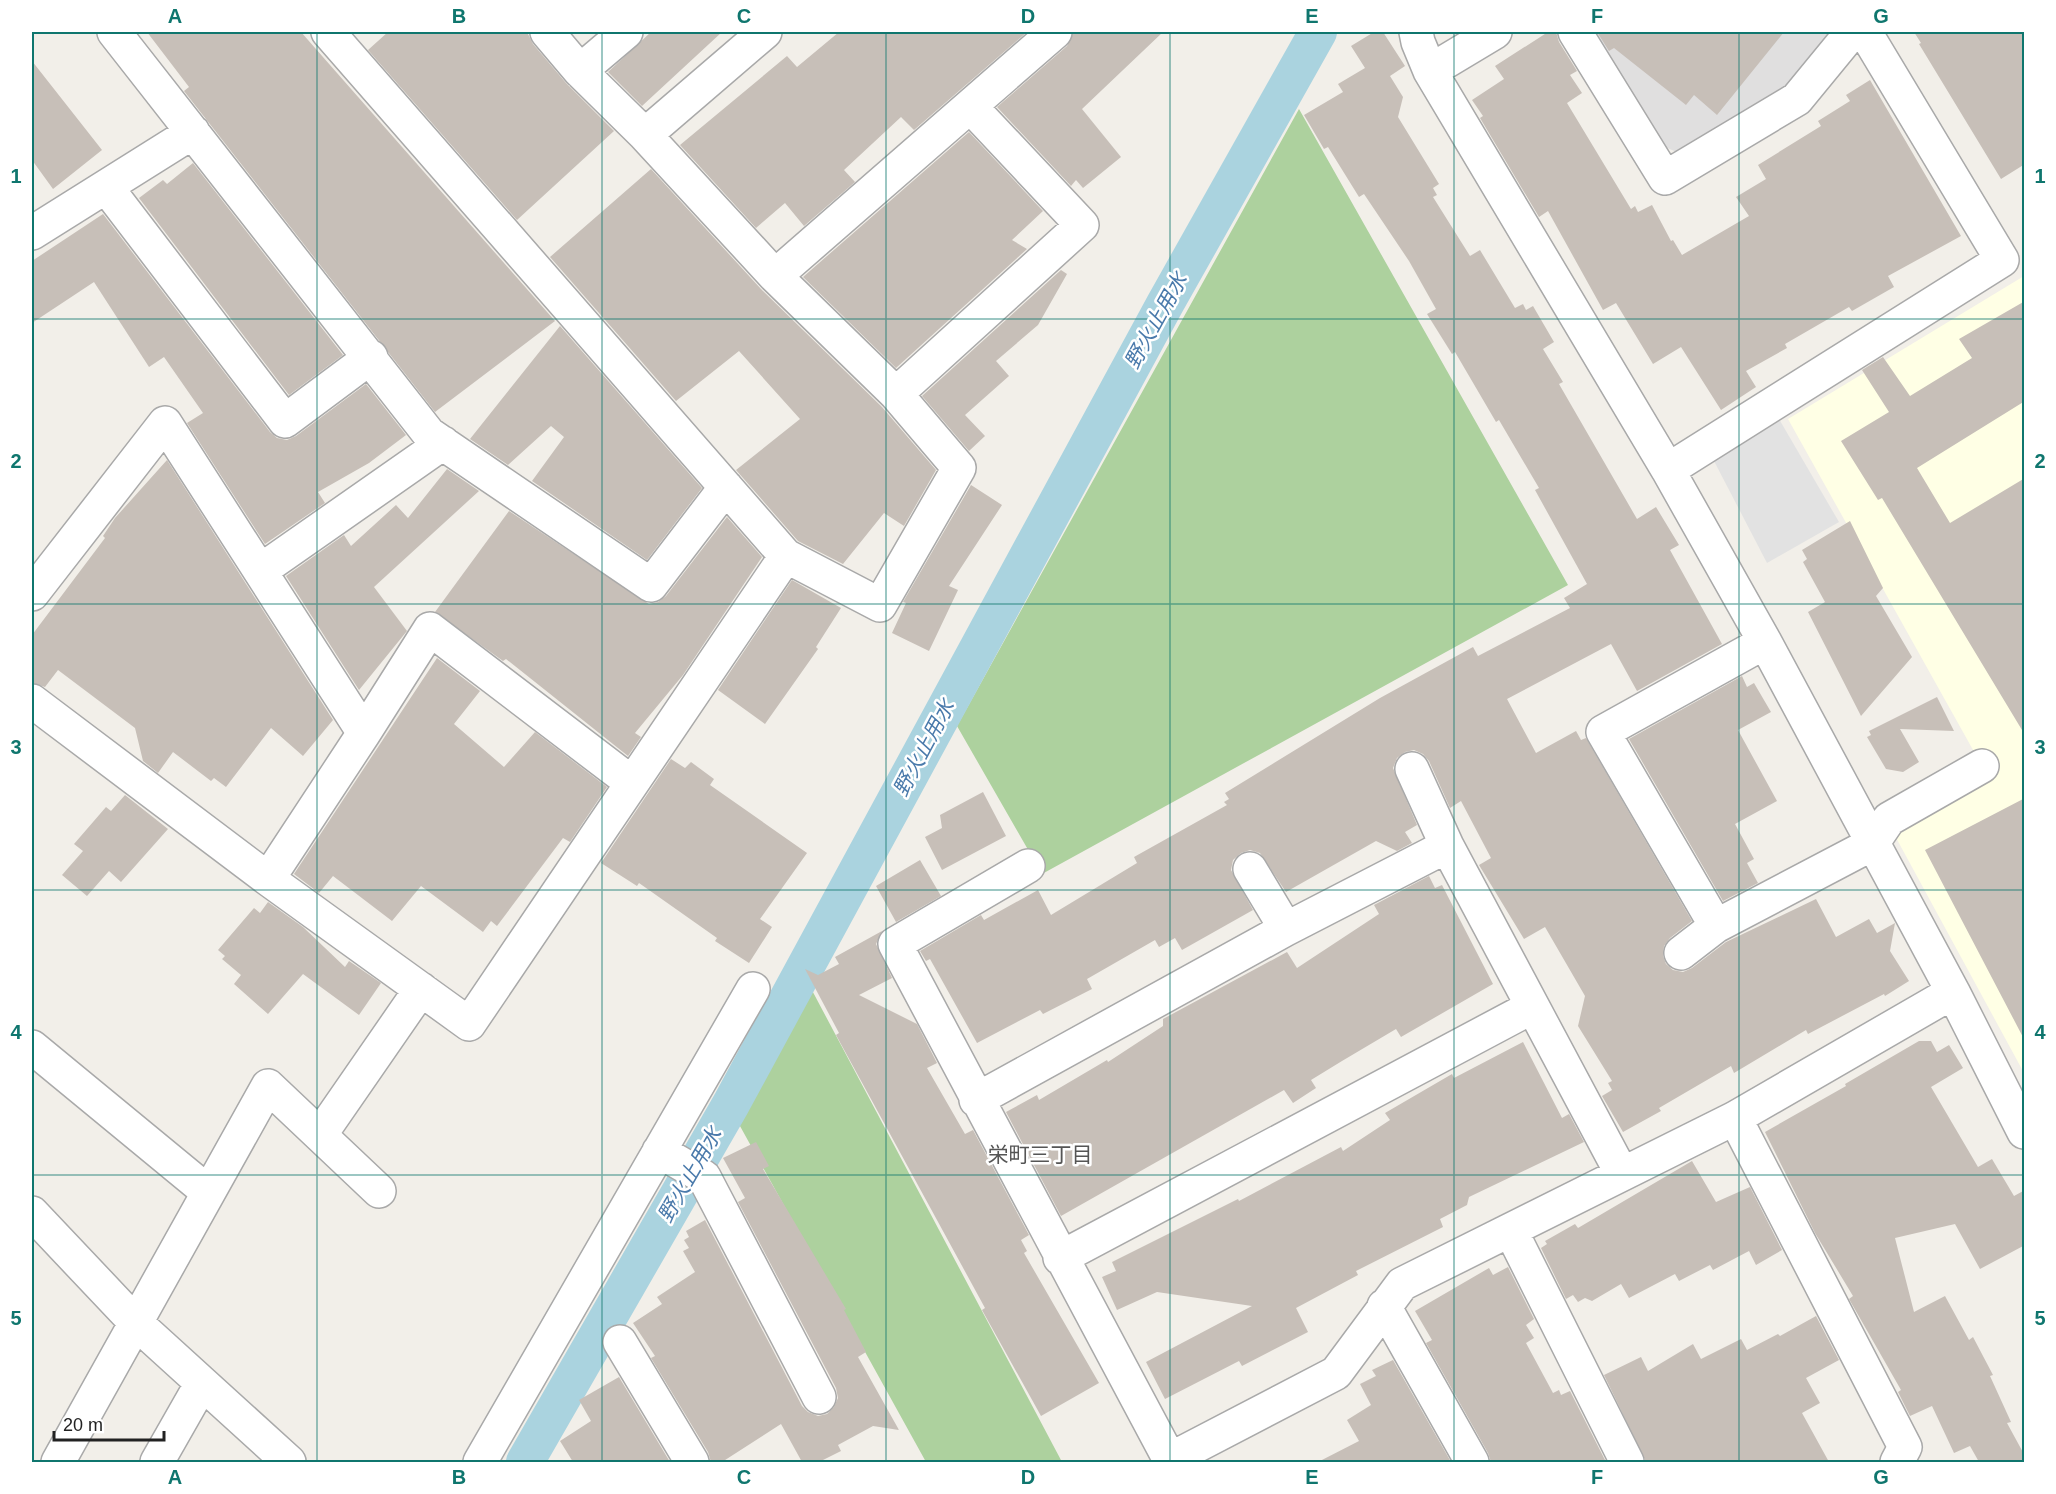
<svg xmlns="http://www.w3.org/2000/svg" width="2056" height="1494" viewBox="0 0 2056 1494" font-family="Helvetica,'Noto Sans JP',sans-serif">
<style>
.residential{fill:#e0dfdf}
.education{fill:#ffffe5}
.forest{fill:#add19e}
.parking{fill:#e2e2e2}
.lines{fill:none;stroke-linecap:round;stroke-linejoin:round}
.canal{stroke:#aad3df;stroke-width:38}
.building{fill:#c7bfb8}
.minor-casing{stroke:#a9a9a9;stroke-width:36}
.minor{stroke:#fff;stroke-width:33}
.grid{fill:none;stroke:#0f766e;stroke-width:1.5;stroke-opacity:0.55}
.labels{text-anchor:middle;stroke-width:5;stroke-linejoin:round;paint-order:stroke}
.water-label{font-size:21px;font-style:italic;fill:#4a7aab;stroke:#fff}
.neighbourhood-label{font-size:21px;fill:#555;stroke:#fff}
.neatline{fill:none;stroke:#0f766e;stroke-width:2}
.grid-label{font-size:20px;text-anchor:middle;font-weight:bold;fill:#0f766e}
</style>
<rect width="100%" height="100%" fill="#f2efe9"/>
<path class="residential" d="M 1589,32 L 1841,32 L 1800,82 L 1683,155 L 1661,145 Z"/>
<path class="education" d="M 2024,276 L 2024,1073 L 1894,834 L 1982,766 L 1788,419 Z"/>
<path class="forest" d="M 1299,109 L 1568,585 L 1042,874 L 957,726 Z
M 806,979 L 1062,1462 L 926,1462 L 735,1117 Z"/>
<path class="parking" d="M 1779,419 L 1839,522 L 1767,563 L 1714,461 Z"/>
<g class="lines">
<path class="canal" d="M 525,1462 L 731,1104 L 1165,304 L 1318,32"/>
</g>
<path class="building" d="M 147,32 L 301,32 L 555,321 L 435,412 L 184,91 L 189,87 Z
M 388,32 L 527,32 L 533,44 L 566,83 L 614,131 L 517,220 L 368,50 Z
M 651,32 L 722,32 L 642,106 L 608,72 Z
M 839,32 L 1027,32 L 914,130 L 901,117 L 844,170 L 855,182 L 804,226 L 785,203 L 756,228 L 680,145 L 787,56 L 797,67 Z
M 1073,32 L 1163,32 L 1082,109 L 1121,157 L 1083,188 L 1076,180 L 1071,186 L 997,107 L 1067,46 Z
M 1374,32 L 1383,32 L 1405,66 L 1390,76 L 1403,97 L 1398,117 L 1439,184 L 1433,188 L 1437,195 L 1433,197 L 1470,256 L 1480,250 L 1515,308 L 1523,304 L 1526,310 L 1533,306 L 1554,342 L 1543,349 L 1563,382 L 1559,384 L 1637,519 L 1656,507 L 1679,545 L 1670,550 L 1722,644 L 1637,691 L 1611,644 L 1507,699 L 1536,753 L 1576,731 L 1581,740 L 1586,738 L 1692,921 L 1670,938 L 1664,946 L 1663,956 L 1666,964 L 1673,970 L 1683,972 L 1692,968 L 1726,942 L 1816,899 L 1836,937 L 1869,919 L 1877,933 L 1895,923 L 1890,951 L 1909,981 L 1885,996 L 1884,994 L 1808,1034 L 1806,1030 L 1734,1073 L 1731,1066 L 1659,1108 L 1661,1111 L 1623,1132 L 1602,1096 L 1612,1090 L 1608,1083 L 1612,1081 L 1578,1026 L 1585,996 L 1545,927 L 1524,939 L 1479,865 L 1491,858 L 1461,801 L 1450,808 L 1429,761 L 1423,754 L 1414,750 L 1405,752 L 1397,758 L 1393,768 L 1417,825 L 1405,832 L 1412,843 L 1397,851 L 1376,841 L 1286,892 L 1260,853 L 1250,850 L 1241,853 L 1233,860 L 1231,870 L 1253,910 L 1182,950 L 1175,938 L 1159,947 L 1155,940 L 1087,979 L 1092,989 L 1043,1014 L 1040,1010 L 977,1043 L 930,959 L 926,961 L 920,951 L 981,915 L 984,920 L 1038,890 L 1051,915 L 1137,863 L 1134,857 L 1227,805 L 1224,802 L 1229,799 L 1225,793 L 1380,698 L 1473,647 L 1478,656 L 1570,608 L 1564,598 L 1587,584 L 1535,490 L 1539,488 L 1499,420 L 1496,422 L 1455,352 L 1452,354 L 1427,314 L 1436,309 L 1409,261 L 1364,194 L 1359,197 L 1328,147 L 1324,149 L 1304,115 L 1343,92 L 1338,84 L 1365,68 L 1351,46 Z
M 1548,32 L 1556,32 L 1559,42 L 1577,71 L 1570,75 L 1582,93 L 1567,103 L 1631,209 L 1635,206 L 1638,212 L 1652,205 L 1671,241 L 1673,240 L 1682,255 L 1749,216 L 1736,197 L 1766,179 L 1758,165 L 1821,126 L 1818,121 L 1850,101 L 1846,95 L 1870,80 L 1961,236 L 1888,276 L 1894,287 L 1852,311 L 1849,307 L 1785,344 L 1787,348 L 1746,371 L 1756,387 L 1721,410 L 1681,347 L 1653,364 L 1616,303 L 1603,310 L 1548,211 L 1539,217 L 1480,118 L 1483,116 L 1472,100 L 1504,79 L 1495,66 Z
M 1597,32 L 1784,32 L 1717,115 L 1694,95 L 1686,105 L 1614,48 L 1609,51 Z
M 1914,32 L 2025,32 L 2025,164 L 2001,179 L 1919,44 L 1921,43 Z
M 32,61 L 102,150 L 53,189 L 32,160 Z
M 969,132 L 1043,211 L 1012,240 L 1027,249 L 896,368 L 803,277 Z
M 193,163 L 343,355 L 289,395 L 139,198 L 163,180 L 167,184 Z
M 651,169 L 761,289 L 882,407 L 936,470 L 904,526 L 884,513 L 843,564 L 798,541 L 736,470 L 800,419 L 739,351 L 676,401 L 550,257 Z
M 103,214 L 270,432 L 277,438 L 287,440 L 296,436 L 366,384 L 406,435 L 369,463 L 318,492 L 325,503 L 265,544 L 187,423 L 203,413 L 164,357 L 149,367 L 94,282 L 32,323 L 32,261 Z
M 1061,270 L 1067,274 L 1038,325 L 996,361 L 1009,376 L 965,415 L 985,436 L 969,451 L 922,396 Z
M 2025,301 L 2025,401 L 1917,468 L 1950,523 L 2025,478 L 2025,735 L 1882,498 L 1878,500 L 1841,441 L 1889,412 L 1862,370 L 1883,357 L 1910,396 L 1972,358 L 1959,339 Z
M 560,326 L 702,488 L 647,560 L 532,481 L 564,437 L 551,426 L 508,465 L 470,439 Z
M 167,460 L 333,720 L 303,756 L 271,728 L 226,787 L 214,778 L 211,781 L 173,752 L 158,773 L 143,761 L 135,728 L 58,670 L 45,687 L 32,683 L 32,635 L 105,538 L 103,536 L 115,518 Z
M 447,469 L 479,491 L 374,587 L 407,631 L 359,690 L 286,576 L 344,535 L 351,546 L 396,505 L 408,518 Z
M 971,485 L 1002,505 L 949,586 L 958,590 L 929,651 L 892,633 L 906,603 L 903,602 Z
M 509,511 L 649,604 L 658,602 L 666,596 L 727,517 L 762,557 L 683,675 L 635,733 L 641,737 L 628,756 L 506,659 L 503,661 L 435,612 Z
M 1850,521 L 1883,588 L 1876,596 L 1912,657 L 1861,716 L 1808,612 L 1825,602 L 1803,562 L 1807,559 L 1802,550 Z
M 792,580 L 841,608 L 816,647 L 818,649 L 765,724 L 718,690 Z
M 437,658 L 480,691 L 454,724 L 504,767 L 535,732 L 607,787 L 570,842 L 563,838 L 497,926 L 491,921 L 483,932 L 421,886 L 392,921 L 333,876 L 319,893 L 294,874 Z
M 1742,676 L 1747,687 L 1754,683 L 1771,712 L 1738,730 L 1777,801 L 1735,824 L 1754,859 L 1747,863 L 1758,883 L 1723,901 L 1629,739 Z
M 1937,697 L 1954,731 L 1900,729 L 1919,762 L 1903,772 L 1886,769 L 1867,737 L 1871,735 L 1869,731 Z
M 671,759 L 685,768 L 691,762 L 714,779 L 710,785 L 807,853 L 760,919 L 772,927 L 749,963 L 715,941 L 717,938 L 639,883 L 637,886 L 601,863 Z
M 983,792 L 1006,836 L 942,870 L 925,837 L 942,828 L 940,815 Z
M 125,795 L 168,829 L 121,882 L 109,871 L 87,896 L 62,875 L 83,851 L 74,844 L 106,807 L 111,811 Z
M 2025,798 L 2025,1041 L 1925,850 Z
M 920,860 L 941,896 L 896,922 L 876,886 Z
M 1429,876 L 1435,888 L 1442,885 L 1443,887 L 1493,984 L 1401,1037 L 1396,1029 L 1342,1061 L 1311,1080 L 1316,1088 L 1293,1103 L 1284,1090 L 1061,1216 L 1006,1112 L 1037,1095 L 1039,1100 L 1107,1060 L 1108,1062 L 1163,1026 L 1163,1019 L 1287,952 L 1297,968 L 1379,914 L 1374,905 Z
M 268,902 L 303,927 L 345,967 L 349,961 L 381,983 L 359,1015 L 303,974 L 268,1014 L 234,984 L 241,975 L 222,959 L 225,956 L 218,950 L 254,908 L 260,913 Z
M 882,931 L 876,944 L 892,978 L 859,995 L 917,1024 L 937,1063 L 927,1068 L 965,1134 L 973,1130 L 1029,1235 L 1021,1240 L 1027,1251 L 1024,1253 L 1099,1383 L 1041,1416 L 982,1310 L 985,1308 L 836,1035 L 839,1033 L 805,969 L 818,975 L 839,964 L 835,957 Z
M 1919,1041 L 1931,1041 L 1937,1052 L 1949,1045 L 1963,1068 L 1931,1087 L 1978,1167 L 1992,1159 L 2014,1196 L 2025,1190 L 2025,1245 L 1980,1269 L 1955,1224 L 1895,1238 L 1914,1312 L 1945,1296 L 1969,1340 L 1973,1337 L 1993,1375 L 1990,1376 L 2011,1422 L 2007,1423 L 2025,1456 L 2025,1462 L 1979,1462 L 1970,1446 L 1954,1453 L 1932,1406 L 1910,1416 L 1898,1392 L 1901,1390 L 1849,1299 L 1853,1296 L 1815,1233 L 1765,1132 L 1846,1086 L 1845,1084 Z
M 1523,1042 L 1562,1118 L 1569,1114 L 1584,1142 L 1469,1197 L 1467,1205 L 1440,1219 L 1443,1227 L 1356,1271 L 1358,1275 L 1296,1308 L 1308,1332 L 1242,1366 L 1239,1361 L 1165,1399 L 1146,1362 L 1252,1306 L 1157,1292 L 1117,1310 L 1102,1277 L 1116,1271 L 1112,1262 L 1238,1199 L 1239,1201 L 1341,1147 L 1343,1151 L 1390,1120 L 1385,1113 L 1452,1074 L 1454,1078 Z
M 756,1142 L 769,1166 L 763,1169 L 846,1309 L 844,1310 L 866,1352 L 858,1357 L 899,1430 L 873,1426 L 838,1445 L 841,1451 L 819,1462 L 802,1462 L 781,1424 L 722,1462 L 711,1462 L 708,1452 L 651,1358 L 655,1356 L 633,1323 L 662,1304 L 657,1297 L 695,1272 L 683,1251 L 689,1248 L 684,1240 L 689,1237 L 686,1231 L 705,1220 L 802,1406 L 808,1412 L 818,1416 L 827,1414 L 834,1407 L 838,1398 L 836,1388 L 738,1202 L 745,1198 L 723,1158 Z
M 1692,1161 L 1716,1202 L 1750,1187 L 1782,1250 L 1756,1265 L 1749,1251 L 1713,1270 L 1710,1265 L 1679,1281 L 1675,1274 L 1629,1298 L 1621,1284 L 1592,1301 L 1585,1298 L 1578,1302 L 1573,1295 L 1566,1299 L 1541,1248 L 1547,1244 L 1545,1241 L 1575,1224 L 1578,1228 Z
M 1508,1267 L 1534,1319 L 1526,1325 L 1534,1338 L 1526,1343 L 1553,1393 L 1559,1390 L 1561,1395 L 1570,1391 L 1606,1462 L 1491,1462 L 1488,1453 L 1426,1343 L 1432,1340 L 1415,1311 L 1489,1268 L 1493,1275 Z
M 1816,1316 L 1839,1360 L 1806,1378 L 1820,1403 L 1802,1413 L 1829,1462 L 1646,1462 L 1604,1375 L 1641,1357 L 1648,1371 L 1693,1344 L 1701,1359 L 1741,1339 L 1747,1350 L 1778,1334 L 1780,1336 Z
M 1393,1360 L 1451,1462 L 1318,1462 L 1359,1441 L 1347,1420 L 1371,1405 L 1360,1384 L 1376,1376 L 1372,1370 Z
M 619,1377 L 670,1462 L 573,1462 L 560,1441 L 591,1421 L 579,1400 Z"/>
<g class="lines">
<defs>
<path id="minor" d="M 114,32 L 429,434 L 651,585 L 726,487
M 328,32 L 786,556
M 1416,32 L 1418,42 L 1430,71 L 1668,470 L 1765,642 L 1953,992 L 2024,1132
M 1575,32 L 1665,178 L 1797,99 L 1852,32
M 580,71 L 626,32
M 1430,71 L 1495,32
M 645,135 L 765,32
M 107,188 L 285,421 L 371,357
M 32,233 L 193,132
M 775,276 L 1055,32
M 896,394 L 1082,225 L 970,106
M 1668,470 L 2002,260 L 1865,32
M 260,571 L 443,443
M 32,594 L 165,423 L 364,733 L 268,879
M 1765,642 L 1603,732 L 1716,926 L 1872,844 L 1889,819 L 1982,766
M 32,701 L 268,879 L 469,1024 L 786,556 L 880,605 L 959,468 L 896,394 L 775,276 L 645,135 L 580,71 L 547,32
M 364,733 L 430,629 L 632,783
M 1412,769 L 1447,846 L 1622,1174
M 1028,866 L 895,944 L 1171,1462
M 1250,869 L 1286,929
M 1681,953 L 1716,926
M 32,1047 L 208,1192
M 976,1100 L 1286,929 L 1447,846
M 1735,1118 L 1905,1447 L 1897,1462
M 320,1135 L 421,989
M 659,1151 L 704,1177 L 819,1397
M 32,1213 L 135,1322 L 289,1462
M 1511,1231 L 1627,1462
M 1060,1258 L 1532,1007
M 1384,1306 L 1472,1462
M 620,1342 L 692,1462
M 1169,1460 L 1336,1373 L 1402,1284 L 1735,1118 L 1953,992
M 58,1462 L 268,1086 L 379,1191
M 157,1462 L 202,1383
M 480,1462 L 753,989"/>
</defs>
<use href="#minor" class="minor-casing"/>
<use href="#minor" class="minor"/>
</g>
<path class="grid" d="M 317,32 L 317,1462M 602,32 L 602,1462M 886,32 L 886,1462M 1170,32 L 1170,1462M 1454,32 L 1454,1462M 1739,32 L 1739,1462M 32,319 L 2024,319M 32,604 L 2024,604M 32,890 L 2024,890M 32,1175 L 2024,1175"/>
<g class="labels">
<g class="water-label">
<text transform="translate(1156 321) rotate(-61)" y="7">野火止用水</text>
<text transform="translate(924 748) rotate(-62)" y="7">野火止用水</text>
<text transform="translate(690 1175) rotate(-60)" y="7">野火止用水</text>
</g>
<g class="neighbourhood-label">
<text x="1040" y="1162">栄町三丁目</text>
</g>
</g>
<rect width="2056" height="1494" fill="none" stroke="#ffffff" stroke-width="66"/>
<path d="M54 1431v9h110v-9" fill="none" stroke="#222222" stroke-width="3"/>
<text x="63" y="1431" font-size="18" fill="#222222" stroke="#ffffff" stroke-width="4.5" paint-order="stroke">20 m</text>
<rect x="33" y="33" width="1990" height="1428" class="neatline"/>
<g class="grid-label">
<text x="175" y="23">A</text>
<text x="459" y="23">B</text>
<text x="744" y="23">C</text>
<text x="1028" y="23">D</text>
<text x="1312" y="23">E</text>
<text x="1597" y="23">F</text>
<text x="1881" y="23">G</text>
<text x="16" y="183">1</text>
<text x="2040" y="183">1</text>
<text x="16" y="468">2</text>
<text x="2040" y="468">2</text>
<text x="16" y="754">3</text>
<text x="2040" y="754">3</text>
<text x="16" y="1039">4</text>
<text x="2040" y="1039">4</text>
<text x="16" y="1325">5</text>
<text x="2040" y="1325">5</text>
<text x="175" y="1484">A</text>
<text x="459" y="1484">B</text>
<text x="744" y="1484">C</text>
<text x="1028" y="1484">D</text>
<text x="1312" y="1484">E</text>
<text x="1597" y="1484">F</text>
<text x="1881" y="1484">G</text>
</g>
</svg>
